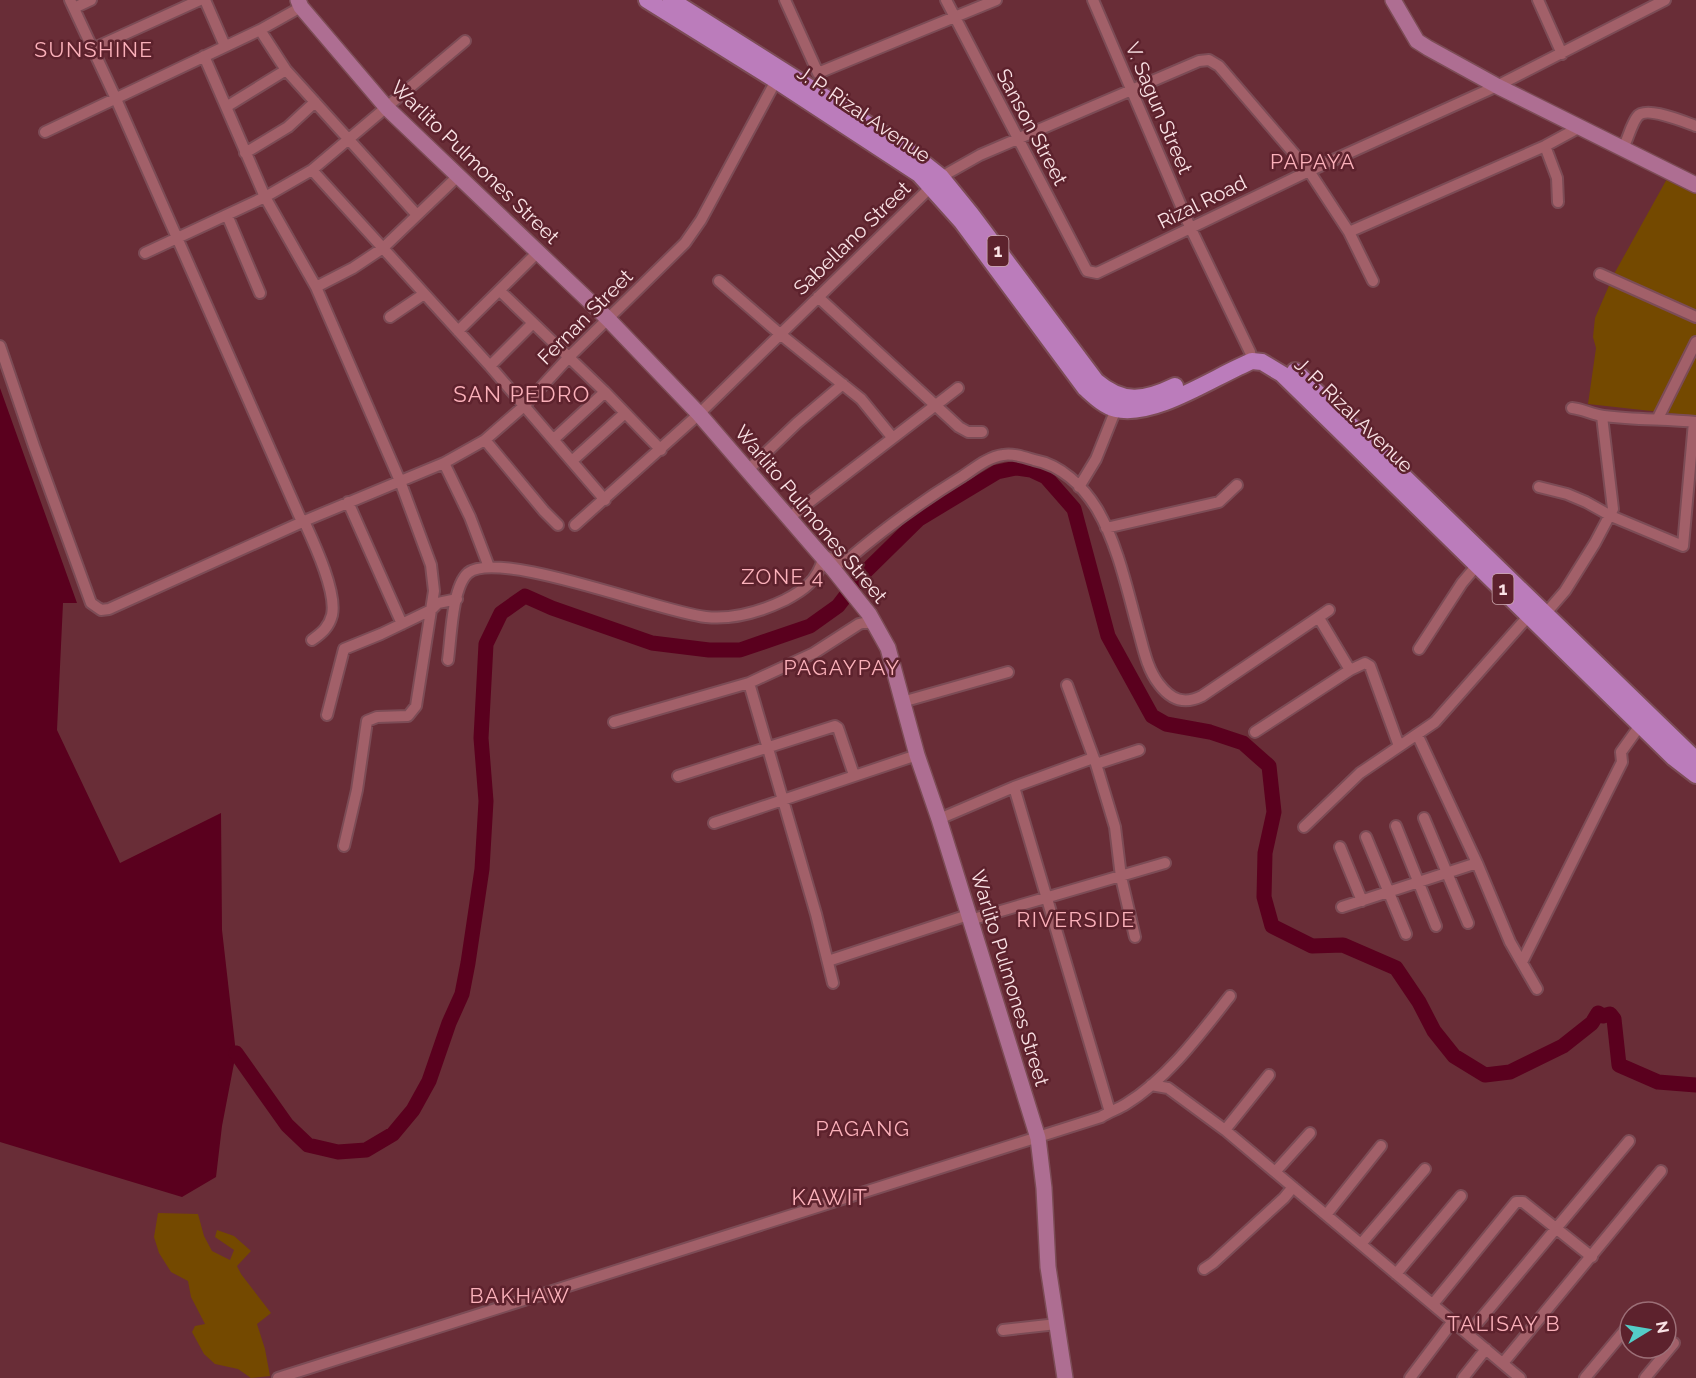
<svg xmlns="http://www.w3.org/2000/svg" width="1696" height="1378" viewBox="0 0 1696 1378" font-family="Raleway,sans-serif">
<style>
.green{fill:#744900}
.water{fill:#5a001e}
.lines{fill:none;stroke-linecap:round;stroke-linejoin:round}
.river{stroke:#5a001e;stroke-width:15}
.street-casing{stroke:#7c4c56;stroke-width:14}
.secondary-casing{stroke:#7c4c56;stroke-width:18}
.primary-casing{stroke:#7c4c56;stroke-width:20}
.street{stroke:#a26069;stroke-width:10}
.secondary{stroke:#ae6e92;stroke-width:15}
.primary{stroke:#bb7cbb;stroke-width:16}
.labels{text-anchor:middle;stroke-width:5;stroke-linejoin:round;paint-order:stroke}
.shield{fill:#5d222d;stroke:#cba8ae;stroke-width:1.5}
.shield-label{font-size:18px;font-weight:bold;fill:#fae2e5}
.street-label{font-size:20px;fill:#fae2e5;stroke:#5d222d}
.neighbourhood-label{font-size:21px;letter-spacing:1.5px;fill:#fbb1ba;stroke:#5d222d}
.quarter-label{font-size:22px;letter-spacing:1.5px;fill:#fbb1ba;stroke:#5d222d}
</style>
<rect width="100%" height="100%" fill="#692d37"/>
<path class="green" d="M 1668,177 L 1696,192 L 1696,416 L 1588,404 L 1596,348 L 1593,337 L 1595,318 L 1614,274 Z
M 158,1213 L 198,1214 L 204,1236 L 212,1251 L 230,1260 L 234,1250 L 215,1237 L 217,1230 L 234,1236 L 251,1251 L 237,1266 L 241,1274 L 271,1313 L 257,1324 L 265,1349 L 270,1376 L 251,1378 L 238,1369 L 215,1364 L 204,1354 L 192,1332 L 195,1326 L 205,1324 L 191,1297 L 188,1281 L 171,1272 L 159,1253 L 154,1237 Z"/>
<path class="water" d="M 0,388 L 77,603 L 63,603 L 57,730 L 120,863 L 221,813 L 222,930 L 236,1053 L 222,1126 L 216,1177 L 182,1197 L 0,1142 Z"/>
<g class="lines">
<path class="river" d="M 236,1053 L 287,1125 L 308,1145 L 338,1152 L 366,1150 L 393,1134 L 413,1110 L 429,1081 L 449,1023 L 462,994 L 468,963 L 482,869 L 486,801 L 481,738 L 486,644 L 501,613 L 525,596 L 552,608 L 652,643 L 709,650 L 740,650 L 810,626 L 838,606 L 862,575 L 919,519 L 997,472 L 1016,468 L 1031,470 L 1046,477 L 1074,509 L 1108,636 L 1152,716 L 1166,724 L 1210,732 L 1243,743 L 1269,766 L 1274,812 L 1265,853 L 1264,897 L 1272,926 L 1312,946 L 1343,945 L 1396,968 L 1419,1002 L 1434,1031 L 1454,1056 L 1485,1075 L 1510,1072 L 1563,1046 L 1592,1023 L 1598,1013 L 1603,1016 L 1610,1014 L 1614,1019 L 1619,1065 L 1658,1082 L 1696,1085"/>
<defs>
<path id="street" d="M 70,0 L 116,99 L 302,522
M 205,0 L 225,46
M 785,0 L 818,73
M 946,0 L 1087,271 L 1097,273 L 1309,171 L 1497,86 L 1665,0
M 1093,0 L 1190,227 L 1250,352 L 1252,361
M 1538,0 L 1562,54
M 74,8 L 91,0
M 260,30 L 286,70 L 417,215
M 92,49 L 200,0
M 204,56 L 265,197 L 316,287 L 400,481 L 431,565 L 434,591 L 416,706 L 408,716 L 377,717 L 367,721 L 357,790 L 344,846
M 818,73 L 996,0
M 226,107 L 286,70
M 45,132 L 260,30 L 301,7
M 1545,146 L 1557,178 L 1558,202
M 1623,148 C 1628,139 1631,125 1637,117 C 1645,105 1684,122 1696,126
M 245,153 L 288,127 L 315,102
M 312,170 L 490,366 L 605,500
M 227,215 L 260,293
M 1349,232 L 1545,146 L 1580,127
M 145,253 L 265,197 L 312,170 L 465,41
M 1600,274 L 1696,317
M 719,281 L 780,334 L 861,399 L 892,437
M 316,287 L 353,268 L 383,248 L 458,176
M 500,291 L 605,392 L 661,450
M 818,297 L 959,427 L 968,432 L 982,432
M 390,317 L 424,294
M 458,331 L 537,253
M 0,346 L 34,446 L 91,603 L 101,610 L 109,609 L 309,519 L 444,463 L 485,440 L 524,406 L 568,358 L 685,243 L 701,220 L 779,75
M 490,366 L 532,324
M 1572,408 C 1583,409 1593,415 1604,416 C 1635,420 1665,419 1696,422
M 1658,418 L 1696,342
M 554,439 L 605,392
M 485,440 L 544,511 L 558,525
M 572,461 L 625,413
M 444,463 L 470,517 L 489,567
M 748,470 L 797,423 L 843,384
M 1079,487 L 1096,459 L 1116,409
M 1539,487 L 1567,494 L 1586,502 L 1611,516 L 1683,546 L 1694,422
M 348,502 L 402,624
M 790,517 L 958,388
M 304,521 C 314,543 337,592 332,615 C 329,627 322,633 312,640
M 575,525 L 699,414 L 941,177 L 980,155 L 1199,61 L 1209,60 L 1219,66 L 1309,171 L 1349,232 L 1373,281
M 1106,528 L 1219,502 L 1237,485
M 827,557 L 838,563 L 845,562 C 881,531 922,501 963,476 C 975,468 988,457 1003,455 C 1013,453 1024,457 1034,460 C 1061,465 1083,486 1097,509 C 1118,545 1127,589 1138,629 C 1143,647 1147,669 1159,684 C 1171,700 1184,705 1202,696 L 1329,610
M 1546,613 L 1565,591 L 1595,543 L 1613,509 L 1602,416
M 1319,618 L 1350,670
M 1419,649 L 1462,583 L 1478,564
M 448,660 C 451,638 452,587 468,573 C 498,548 663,613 706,617 C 734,620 760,612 785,600 C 804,590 817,581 823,559
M 749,683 L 816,914 L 833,983
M 1067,685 L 1096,764 L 1115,827 L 1121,877 L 1135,937
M 902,702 L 1008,672
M 327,715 L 344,649 L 381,634 L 431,610 L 438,603 L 457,599
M 614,722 L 749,683 L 814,653 L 859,624 L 867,622 L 876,627
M 1255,732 L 1350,670 L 1365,663 L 1370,666 L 1399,746
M 1417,734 L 1477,863 L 1510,942 L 1537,989
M 1096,764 L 1139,750
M 678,776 L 835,726 L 838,728 L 854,775
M 1014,787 L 1110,1112
M 1424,818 L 1468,923
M 939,819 L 1014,787 L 1093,758
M 714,823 L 917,755
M 1396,826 L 1436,926
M 1304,827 L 1360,773 L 1435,722 L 1532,612
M 1366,837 L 1406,934
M 1340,847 L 1362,901
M 1342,907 L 1477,863
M 970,920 L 1165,863
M 828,961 L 968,915
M 1522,962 L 1622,762 L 1621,752 L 1641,724
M 1151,1085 L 1168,1088 L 1225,1130 L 1520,1378
M 1225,1130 L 1269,1075
M 1275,1172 L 1310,1133
M 1326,1215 L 1381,1146
M 1361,1244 L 1425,1169
M 1204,1269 L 1213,1263 L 1284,1198 L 1293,1187
M 1396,1274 L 1461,1196
M 1433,1304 L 1516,1202 L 1523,1202 L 1592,1257
M 1003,1330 L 1057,1324
M 1468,1334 L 1629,1141
M 1503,1363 L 1661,1171
M 278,1378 L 1101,1117 C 1109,1112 1118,1109 1126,1104 C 1167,1079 1201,1033 1230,996
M 1410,1378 L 1453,1321
M 1463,1378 L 1486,1349
M 1585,1378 L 1630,1324
M 1645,1378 L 1674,1343"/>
<path id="secondary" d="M 298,0 L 301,7 L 387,108 L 608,319 L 699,414 L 833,569 L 869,614 L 888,648 L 917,755 L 939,819 L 1038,1138 L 1044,1188 L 1048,1267 L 1065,1378
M 1393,0 L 1417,41 L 1428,48 L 1497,86 L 1696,185"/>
<path id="primary" d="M 647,0 L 777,81 L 919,174 L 962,222 L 1085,388 C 1094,396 1104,406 1116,409 C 1155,418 1215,376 1252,361 L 1262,362 L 1282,374 L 1674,758 L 1696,775
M 671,0 L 902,146 L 941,177 L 971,214 L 1096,381 C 1123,404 1144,401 1175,386
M 1295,371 L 1696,760"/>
</defs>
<use href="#street" class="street-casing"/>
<use href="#secondary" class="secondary-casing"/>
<use href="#primary" class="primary-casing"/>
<use href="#street" class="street"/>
<use href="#secondary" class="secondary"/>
<use href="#primary" class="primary"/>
</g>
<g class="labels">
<g class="shield">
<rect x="987.5" y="236" width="21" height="30" rx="4.5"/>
<rect x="1492.5" y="574" width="21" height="30" rx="4.5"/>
</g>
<g class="shield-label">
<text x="998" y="257">1</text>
<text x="1503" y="595">1</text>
</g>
<g class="street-label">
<text transform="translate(1159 108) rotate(67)" y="7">V. Sagun Street</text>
<text transform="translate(864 114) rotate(34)" y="7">J. P. Rizal Avenue</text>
<text transform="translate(1032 127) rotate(62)" y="7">Sanson Street</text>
<text transform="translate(475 162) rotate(44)" y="7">Warlito Pulmones Street</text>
<text transform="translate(1202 202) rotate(-26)" y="7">Rizal Road</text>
<text transform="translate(852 238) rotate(-44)" y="7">Sabellano Street</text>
<text transform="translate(585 317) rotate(-45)" y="7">Fernan Street</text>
<text transform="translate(1354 415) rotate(44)" y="7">J. P. Rizal Avenue</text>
<text transform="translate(811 514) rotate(50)" y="7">Warlito Pulmones Street</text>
<text transform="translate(1010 978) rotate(73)" y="7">Warlito Pulmones Street</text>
</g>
<g class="neighbourhood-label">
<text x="94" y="57">SUNSHINE</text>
<text x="1313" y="169">PAPAYA</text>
<text x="783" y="584">ZONE 4</text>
<text x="842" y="675">PAGAYPAY</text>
<text x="1076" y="927">RIVERSIDE</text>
<text x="863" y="1136">PAGANG</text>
<text x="520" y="1303">BAKHAW</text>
<text x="1504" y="1331">TALISAY B</text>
</g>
<g class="quarter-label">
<text x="522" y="402">SAN PEDRO</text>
<text x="830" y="1205">KAWIT</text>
</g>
</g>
<g transform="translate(1648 1330) rotate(79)"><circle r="28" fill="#5d222d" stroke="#9c6f77" stroke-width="1.5"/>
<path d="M0-4.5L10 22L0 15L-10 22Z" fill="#54cdc8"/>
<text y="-9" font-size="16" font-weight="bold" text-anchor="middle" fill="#fae2e5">N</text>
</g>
</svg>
